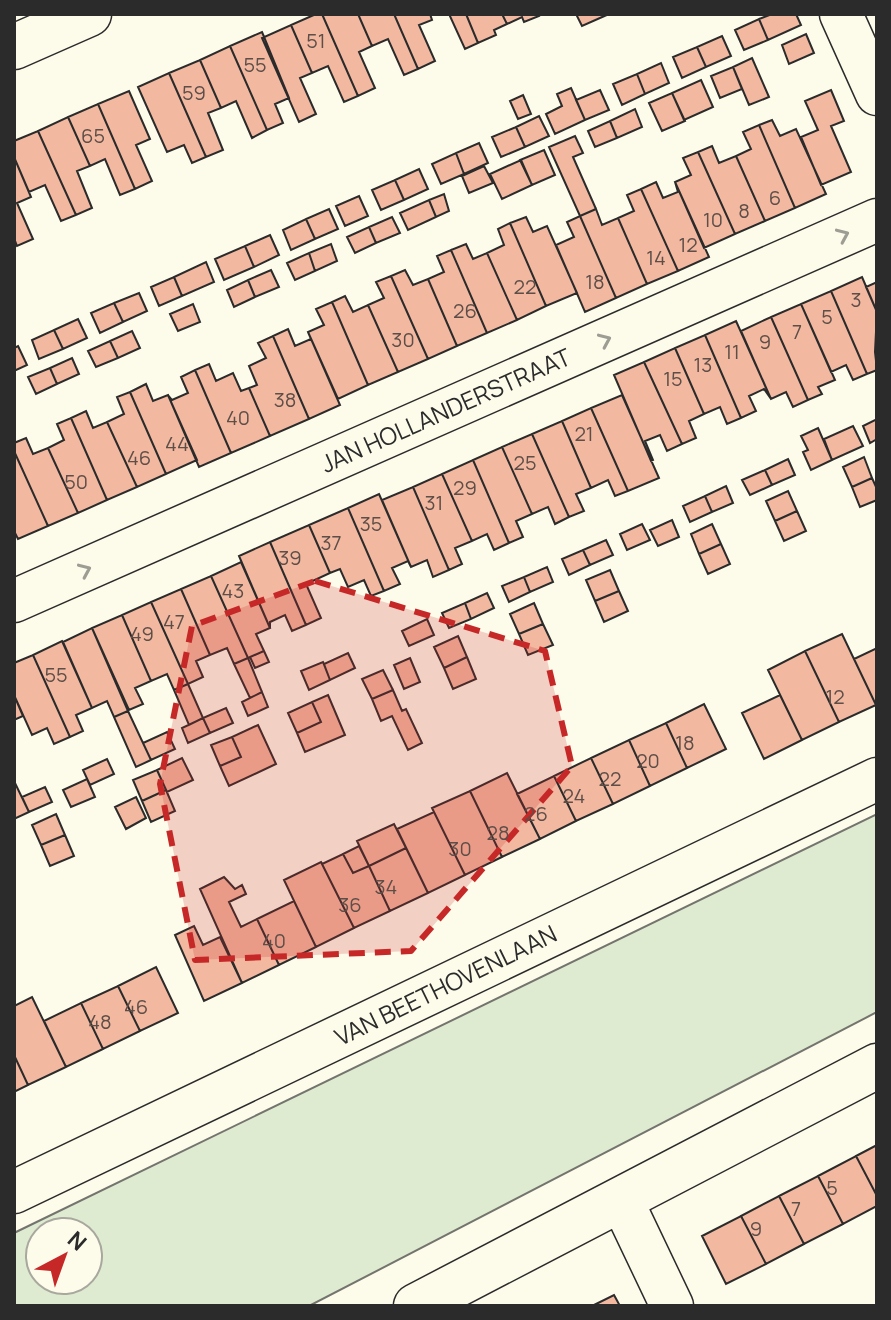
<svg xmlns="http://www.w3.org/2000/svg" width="891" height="1320" viewBox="0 0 891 1320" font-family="Manrope,sans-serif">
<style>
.green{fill:#deebd1;stroke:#74746e;stroke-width:2;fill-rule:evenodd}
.building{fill:#f2b8a0;stroke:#2b2b2b;stroke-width:2}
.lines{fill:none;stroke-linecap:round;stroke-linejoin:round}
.street-casing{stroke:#2b2b2b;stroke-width:45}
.secondary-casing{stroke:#2b2b2b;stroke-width:47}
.street{stroke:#fdfbea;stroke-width:42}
.secondary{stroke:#fdfbea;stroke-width:44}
.oneway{stroke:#9e9d94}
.marked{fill:#c62828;fill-opacity:0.2;stroke:#c62828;stroke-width:6;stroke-dasharray:16 10;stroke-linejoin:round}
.labels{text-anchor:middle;stroke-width:6;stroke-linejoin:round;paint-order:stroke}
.number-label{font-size:20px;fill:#5d4e48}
.street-label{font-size:24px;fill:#2b2b2b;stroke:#fdfbea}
</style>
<rect width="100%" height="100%" fill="#fdfbea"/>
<path class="green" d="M 877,814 L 877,1012 L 309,1306 L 14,1306 L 14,1233 ZM 40,1232 L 88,1232 L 88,1280 L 40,1280 Z"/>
<path class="building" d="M 316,14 L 322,14 L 358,96 L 344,102 L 328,66 L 312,73 L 291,25 Z
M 322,14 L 358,14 L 372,46 L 359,52 L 375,88 L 358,96 Z
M 358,14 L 394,14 L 418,69 L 404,75 L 388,39 L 372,46 Z
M 394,14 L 430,14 L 432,20 L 419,25 L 435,61 L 418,69 Z
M 449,14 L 466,14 L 478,43 L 465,49 Z
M 466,14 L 502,14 L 507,24 L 494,30 L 496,35 L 478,43 Z
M 502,14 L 538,14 L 539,16 L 524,22 L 522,17 L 507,24 Z
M 576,14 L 609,14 L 582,26 Z
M 772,14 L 796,14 L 801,25 L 768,40 L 759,19 Z
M 759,19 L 768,40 L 744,50 L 735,30 Z
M 291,25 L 312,73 L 300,78 L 316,114 L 299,122 L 262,38 Z
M 262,32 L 289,98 L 275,104 L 283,123 L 267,130 L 230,46 Z
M 806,34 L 814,53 L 789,64 L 782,45 Z
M 722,36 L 731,56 L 706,67 L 697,47 Z
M 230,46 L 267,130 L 252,138 L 236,101 L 221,108 L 200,60 Z
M 697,47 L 706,67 L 682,78 L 673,57 Z
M 752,58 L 769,97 L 749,105 L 733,67 Z
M 200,60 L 221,108 L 208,113 L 223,150 L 206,157 L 169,73 Z
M 661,63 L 669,83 L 645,94 L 637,74 Z
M 733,67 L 742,89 L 720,98 L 711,76 Z
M 169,73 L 206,157 L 192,163 L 184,145 L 167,152 L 138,87 Z
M 637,74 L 645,94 L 622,105 L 613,84 Z
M 701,80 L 713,107 L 684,120 L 672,93 Z
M 571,88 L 585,120 L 555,134 L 546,114 L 562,106 L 557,94 Z
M 600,90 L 609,110 L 585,120 L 576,100 Z
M 831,90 L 844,121 L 831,126 L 851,172 L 821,185 L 801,137 L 818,130 L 805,101 Z
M 129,91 L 150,139 L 136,145 L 152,181 L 135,189 L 98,104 Z
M 672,93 L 685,121 L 662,131 L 649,103 Z
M 523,95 L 531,114 L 518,119 L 510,101 Z
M 98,104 L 135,189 L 120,195 L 105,159 L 90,166 L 68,117 Z
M 635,109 L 642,127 L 617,138 L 610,121 Z
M 539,116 L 549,136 L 525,147 L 516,127 Z
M 68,117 L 90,166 L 77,171 L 92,208 L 76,215 L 38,131 Z
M 772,120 L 780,136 L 796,129 L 826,194 L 795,208 L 759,125 Z
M 610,121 L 617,138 L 595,147 L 588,131 Z
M 759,125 L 795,208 L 765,221 L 736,156 L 751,149 L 743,132 Z
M 516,127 L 525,147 L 501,157 L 492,137 Z
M 38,131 L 76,215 L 61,221 L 45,185 L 29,192 L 14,157 L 14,141 Z
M 575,136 L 583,153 L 573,157 L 596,209 L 580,216 L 549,147 Z
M 479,143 L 488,163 L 464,174 L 456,153 Z
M 712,146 L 719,163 L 736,156 L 765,221 L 735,234 L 698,152 Z
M 544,150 L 555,175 L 532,185 L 520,160 Z
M 698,152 L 735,234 L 704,248 L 675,182 L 691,175 L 683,158 Z
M 456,153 L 464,174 L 441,184 L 432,164 Z
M 14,157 L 31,197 L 17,203 L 33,239 L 17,246 L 14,238 Z
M 521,160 L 532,185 L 502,199 L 490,174 Z
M 484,166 L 493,183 L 469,193 L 462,176 Z
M 419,169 L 428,189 L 404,200 L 395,180 Z
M 395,180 L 404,200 L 381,210 L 372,190 Z
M 656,182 L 663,198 L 678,192 L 675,182 L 709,257 L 678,271 L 641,189 Z
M 641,189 L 678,271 L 647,284 L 618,218 L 634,211 L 627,195 Z
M 444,194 L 449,211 L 436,217 L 429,200 Z
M 359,196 L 368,216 L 345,226 L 336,206 Z
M 429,200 L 436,217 L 408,230 L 400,213 Z
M 329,209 L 338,229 L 315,239 L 306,219 Z
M 596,209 L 602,225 L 618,218 L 647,284 L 616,298 L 580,216 Z
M 580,216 L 616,298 L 585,312 L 556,245 L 574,237 L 567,222 Z
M 392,217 L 400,233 L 376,243 L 369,227 Z
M 526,217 L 533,232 L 547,226 L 577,293 L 546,306 L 510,223 Z
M 306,219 L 315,239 L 291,250 L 283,230 Z
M 510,223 L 546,306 L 517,320 L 487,253 L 504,245 L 498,229 Z
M 369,227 L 376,243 L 355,253 L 347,237 Z
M 270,235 L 279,255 L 254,267 L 245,246 Z
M 331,244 L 337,261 L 315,271 L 309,253 Z
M 466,244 L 473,259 L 487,253 L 517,320 L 487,333 L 451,250 Z
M 245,246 L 254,267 L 224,280 L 215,259 Z
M 451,250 L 487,333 L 457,346 L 428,279 L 444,272 L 437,256 Z
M 309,253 L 315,271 L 295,280 L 287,263 Z
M 206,262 L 214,282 L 182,296 L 174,277 Z
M 271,270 L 279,287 L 255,297 L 248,280 Z
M 405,270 L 413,285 L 428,279 L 457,346 L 428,359 L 391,276 Z
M 391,276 L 428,359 L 398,372 L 368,305 L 384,298 L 376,282 Z
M 174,277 L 182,296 L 159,306 L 151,287 Z
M 862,277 L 877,312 L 875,352 L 877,370 L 867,374 L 831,291 Z
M 248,280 L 255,297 L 234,307 L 227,290 Z
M 877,282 L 877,312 L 866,287 Z
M 831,291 L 867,374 L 853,380 L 846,365 L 831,372 L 801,304 Z
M 139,293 L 147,311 L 123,322 L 114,303 Z
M 345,296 L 353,312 L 368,305 L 398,372 L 368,385 L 332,302 Z
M 332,302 L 368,385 L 338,399 L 308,332 L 324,325 L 316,309 Z
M 114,303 L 123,322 L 100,333 L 91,313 Z
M 193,304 L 200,322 L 178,331 L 170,314 Z
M 801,304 L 835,380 L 818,387 L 822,394 L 808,400 L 771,317 Z
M 771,317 L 808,400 L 793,407 L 786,392 L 771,399 L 741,331 Z
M 78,319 L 87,338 L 63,349 L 54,330 Z
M 736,321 L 771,399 L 764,389 L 749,396 L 756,411 L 741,418 L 705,335 Z
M 288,329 L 295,346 L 311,339 L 308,332 L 340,405 L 309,419 L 273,336 Z
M 54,330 L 63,349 L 39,359 L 32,340 Z
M 132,331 L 140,348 L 118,358 L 110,341 Z
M 705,335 L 741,418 L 727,424 L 720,407 L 704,414 L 675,348 Z
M 273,336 L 309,419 L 270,436 L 249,388 L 257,385 L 249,366 L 266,358 L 258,343 Z
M 110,341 L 118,358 L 96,367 L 88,351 Z
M 18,346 L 27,365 L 14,371 L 14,348 Z
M 675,348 L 704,414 L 689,421 L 696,438 L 682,444 L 644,362 Z
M 72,358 L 79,374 L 57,384 L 50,368 Z
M 644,362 L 682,444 L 667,451 L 660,435 L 645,441 L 653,460 L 651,461 L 614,375 Z
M 209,364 L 216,381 L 233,373 L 241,391 L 249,388 L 270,436 L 231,453 L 195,370 Z
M 50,368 L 57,384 L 36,394 L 28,377 Z
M 195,370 L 231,453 L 199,467 L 168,395 L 172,400 L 188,393 L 181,377 Z
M 146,384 L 153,401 L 168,395 L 197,460 L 166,474 L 130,392 Z
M 130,392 L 166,474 L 137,487 L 107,422 L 124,414 L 117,397 Z
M 622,395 L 659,478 L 628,491 L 591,408 Z
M 591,408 L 628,491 L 615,496 L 608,480 L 591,488 L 562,421 Z
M 86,411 L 93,428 L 107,422 L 137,487 L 107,500 L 71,418 Z
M 71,418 L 107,500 L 78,513 L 48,448 L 64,440 L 57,424 Z
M 877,419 L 877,439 L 870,443 L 863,426 Z
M 562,421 L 591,488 L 576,494 L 584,511 L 569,517 L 532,434 Z
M 853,426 L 863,446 L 832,460 L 824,439 Z
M 818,428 L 832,460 L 811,470 L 803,452 L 808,450 L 801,436 Z
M 532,434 L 569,517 L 555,524 L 548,507 L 532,514 L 502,447 Z
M 26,438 L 33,454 L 48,448 L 78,513 L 48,526 L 14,451 L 14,443 Z
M 502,447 L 532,514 L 516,521 L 523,537 L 509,543 L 473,460 Z
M 14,451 L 48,526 L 18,539 L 14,531 Z
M 864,457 L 872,478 L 852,487 L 843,467 Z
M 788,459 L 795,475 L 772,485 L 765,470 Z
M 473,460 L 509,543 L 494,550 L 487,534 L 472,541 L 442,474 Z
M 765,470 L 772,485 L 750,495 L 742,480 Z
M 442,474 L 472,541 L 455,548 L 462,564 L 449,570 L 413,487 Z
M 872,478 L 877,489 L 877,500 L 860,507 L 852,487 Z
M 726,486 L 733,503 L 712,512 L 705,496 Z
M 413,487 L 449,570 L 433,577 L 427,560 L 411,567 L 382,500 Z
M 788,491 L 797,511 L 775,521 L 766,501 Z
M 379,494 L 411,567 L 408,561 L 392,568 L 400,584 L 384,591 L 348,508 Z
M 705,496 L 712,512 L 690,522 L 683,506 Z
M 348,508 L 384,591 L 371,596 L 364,580 L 348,587 L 340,569 L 330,573 L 309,525 Z
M 797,511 L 806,531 L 784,541 L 775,521 Z
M 672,520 L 679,537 L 658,546 L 650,530 Z
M 642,524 L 650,540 L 627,550 L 620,534 Z
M 712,524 L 721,544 L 699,554 L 691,534 Z
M 309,525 L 330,573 L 306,584 L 321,618 L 306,625 L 270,542 Z
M 606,540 L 613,555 L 590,565 L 583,550 Z
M 270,542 L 306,625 L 292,631 L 285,615 L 270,622 L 270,628 L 239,556 Z
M 721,544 L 730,564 L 708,574 L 699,554 Z
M 583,550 L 590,565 L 569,575 L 562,559 Z
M 241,562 L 270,628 L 256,634 L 264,651 L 248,658 L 211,576 Z
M 547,567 L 553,582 L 530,592 L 524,577 Z
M 610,570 L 619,591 L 595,601 L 586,580 Z
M 211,576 L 248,658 L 234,664 L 227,648 L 210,655 L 181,589 Z
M 524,577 L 530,592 L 509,602 L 502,586 Z
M 181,589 L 210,655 L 196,661 L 203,677 L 188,684 L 151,602 Z
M 619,591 L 628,611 L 604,622 L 595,601 Z
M 487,593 L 494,608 L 471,619 L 465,603 Z
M 151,602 L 188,684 L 174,690 L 167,674 L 151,681 L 122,615 Z
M 465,603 L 471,619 L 449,628 L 442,613 Z
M 534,603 L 543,624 L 519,634 L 510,614 Z
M 122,615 L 151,681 L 135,688 L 143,704 L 129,710 L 92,628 Z
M 427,619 L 434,635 L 409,646 L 402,631 Z
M 543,624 L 553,645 L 528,655 L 519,634 Z
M 92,628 L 128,711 L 114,717 L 107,701 L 92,708 L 63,642 Z
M 842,634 L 876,705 L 839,722 L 805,651 Z
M 458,636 L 467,657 L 444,668 L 434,647 Z
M 62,641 L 92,708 L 76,715 L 83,731 L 70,737 L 33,655 Z
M 877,648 L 877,704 L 876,705 L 854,659 Z
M 264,651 L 269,662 L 255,668 L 250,657 Z
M 805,651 L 839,722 L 802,740 L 768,670 Z
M 348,653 L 355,668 L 330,680 L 324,664 Z
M 33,655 L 70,737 L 54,744 L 47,728 L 32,735 L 14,695 L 14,663 Z
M 467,657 L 476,679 L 453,689 L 444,668 Z
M 248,658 L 262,692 L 250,698 L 234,664 Z
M 410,658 L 420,682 L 404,689 L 394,665 Z
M 323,662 L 330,680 L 309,690 L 301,671 Z
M 383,670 L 393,690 L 372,699 L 362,679 Z
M 188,684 L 203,718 L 189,725 L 174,690 Z
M 393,690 L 402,711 L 406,709 L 422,743 L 408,750 L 392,716 L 381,721 L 372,699 Z
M 262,692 L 268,707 L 248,716 L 242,702 Z
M 14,695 L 23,716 L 14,720 Z
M 328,695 L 345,735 L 305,752 L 297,733 L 321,722 L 312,702 Z
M 780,695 L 802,740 L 764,759 L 742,713 Z
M 312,702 L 321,722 L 297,733 L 288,713 Z
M 704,704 L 726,749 L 687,768 L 666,723 Z
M 226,708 L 233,723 L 210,733 L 203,718 Z
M 128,711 L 151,760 L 136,767 L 114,717 Z
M 203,718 L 210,733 L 188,743 L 182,728 Z
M 666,723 L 687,768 L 650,786 L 629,740 Z
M 258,725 L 276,764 L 229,786 L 220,766 L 241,757 L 232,737 Z
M 167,732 L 175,749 L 151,760 L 143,743 Z
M 232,737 L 241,757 L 220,766 L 211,745 Z
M 629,740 L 650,786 L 613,804 L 591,758 Z
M 182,758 L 193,780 L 167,792 L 157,770 Z
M 591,758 L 613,804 L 576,821 L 554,776 Z
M 107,759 L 114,774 L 90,785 L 83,770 Z
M 157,770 L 166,790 L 142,801 L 133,780 Z
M 507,773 L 540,839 L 502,857 L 470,791 Z
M 554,776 L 576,821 L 540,839 L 517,794 Z
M 87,779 L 95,797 L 71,807 L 63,790 Z
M 14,781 L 29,812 L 14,819 Z
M 45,787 L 52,802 L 29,812 L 22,797 Z
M 166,790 L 175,811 L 151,822 L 142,801 Z
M 470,791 L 502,857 L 465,875 L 432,808 Z
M 136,797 L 146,818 L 126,829 L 115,807 Z
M 434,812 L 465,875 L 428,893 L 397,829 Z
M 56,814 L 65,835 L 41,845 L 32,825 Z
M 394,824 L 406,848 L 369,866 L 357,841 Z
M 65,835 L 74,856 L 50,866 L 41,845 Z
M 359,846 L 369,866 L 353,873 L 343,854 Z
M 406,848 L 428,893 L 390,911 L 369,866 Z
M 343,854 L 353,873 L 369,866 L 390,911 L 354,928 L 322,864 Z
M 321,862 L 354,928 L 316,947 L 284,880 Z
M 224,877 L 235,889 L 242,885 L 246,894 L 229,902 L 241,927 L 257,919 L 279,965 L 242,983 L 200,889 Z
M 294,901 L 316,947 L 279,965 L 257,919 Z
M 194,926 L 203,945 L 220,937 L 242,983 L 204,1001 L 175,935 Z
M 156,967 L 178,1013 L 140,1031 L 118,986 Z
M 118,986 L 140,1031 L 103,1049 L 81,1003 Z
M 32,997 L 66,1067 L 28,1085 L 14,1055 L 14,1006 Z
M 81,1003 L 103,1049 L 66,1067 L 44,1021 Z
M 14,1055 L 28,1085 L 14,1092 Z
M 877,1145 L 877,1196 L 856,1156 Z
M 856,1156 L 877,1196 L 877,1206 L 843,1224 L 818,1176 Z
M 818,1176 L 843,1224 L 804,1244 L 779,1196 Z
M 779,1196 L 804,1244 L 766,1264 L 741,1216 Z
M 741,1216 L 766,1264 L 726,1284 L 702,1236 Z
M 614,1295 L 620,1306 L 592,1306 Z"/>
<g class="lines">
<defs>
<path id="street" d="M 841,14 L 877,94
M 14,601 L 877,220
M 14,1192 L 877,779
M 621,1199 L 672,1306"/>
<path id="secondary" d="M 14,47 L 89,14
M 416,1306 L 877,1066"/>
</defs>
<use href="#street" class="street-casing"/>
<use href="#secondary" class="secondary-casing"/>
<use href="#street" class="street"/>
<use href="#secondary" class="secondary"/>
</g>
<defs><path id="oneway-chevron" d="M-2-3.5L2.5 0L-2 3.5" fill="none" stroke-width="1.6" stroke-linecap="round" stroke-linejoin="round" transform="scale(2)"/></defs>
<g class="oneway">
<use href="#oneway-chevron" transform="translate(843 235) rotate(-24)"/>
<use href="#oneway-chevron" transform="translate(605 340) rotate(-24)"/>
<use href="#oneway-chevron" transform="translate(85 570) rotate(-24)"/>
</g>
<path class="marked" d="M 315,581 L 545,651 L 572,766 L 411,951 L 195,960 L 160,784 L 192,626 Z"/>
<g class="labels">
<g class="number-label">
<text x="316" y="48">51</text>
<text x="255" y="72">55</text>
<text x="194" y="100">59</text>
<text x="93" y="143">65</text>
<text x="775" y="205">6</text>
<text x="744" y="218">8</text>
<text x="713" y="227">10</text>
<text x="688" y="252">12</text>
<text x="656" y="265">14</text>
<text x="595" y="289">18</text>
<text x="525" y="294">22</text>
<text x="856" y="307">3</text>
<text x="465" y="318">26</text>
<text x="827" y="324">5</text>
<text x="797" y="339">7</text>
<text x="403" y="347">30</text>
<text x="765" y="349">9</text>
<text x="732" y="359">11</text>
<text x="703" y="372">13</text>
<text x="673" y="386">15</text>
<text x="285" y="407">38</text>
<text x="238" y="425">40</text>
<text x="584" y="441">21</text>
<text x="177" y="451">44</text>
<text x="139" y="465">46</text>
<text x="525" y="470">25</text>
<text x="76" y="489">50</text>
<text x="465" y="495">29</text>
<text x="434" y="510">31</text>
<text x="371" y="531">35</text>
<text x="331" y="550">37</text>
<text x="290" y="565">39</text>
<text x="233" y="598">43</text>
<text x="174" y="629">47</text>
<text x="142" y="641">49</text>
<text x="56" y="682">55</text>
<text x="835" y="704">12</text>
<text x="685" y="750">18</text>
<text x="648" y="768">20</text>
<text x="610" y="786">22</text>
<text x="574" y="803">24</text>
<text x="536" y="821">26</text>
<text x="498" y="840">28</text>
<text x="460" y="856">30</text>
<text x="386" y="894">34</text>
<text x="350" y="912">36</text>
<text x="274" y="948">40</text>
<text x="136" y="1014">46</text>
<text x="100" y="1029">48</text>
<text x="832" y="1195">5</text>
<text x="796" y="1216">7</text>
<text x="756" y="1236">9</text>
</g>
<g class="street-label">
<text transform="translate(446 411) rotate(-24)" y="8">JAN HOLLANDERSTRAAT</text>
<text transform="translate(446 986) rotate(-26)" y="8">VAN BEETHOVENLAAN</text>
</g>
</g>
<rect width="891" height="1320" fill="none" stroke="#2b2b2b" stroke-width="32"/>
<g transform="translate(64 1256) rotate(41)"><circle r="38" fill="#fdfbea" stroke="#a9a89e" stroke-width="2"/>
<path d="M0-6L14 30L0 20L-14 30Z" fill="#c62828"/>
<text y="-12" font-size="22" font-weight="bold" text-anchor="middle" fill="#2b2b2b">N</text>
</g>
</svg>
